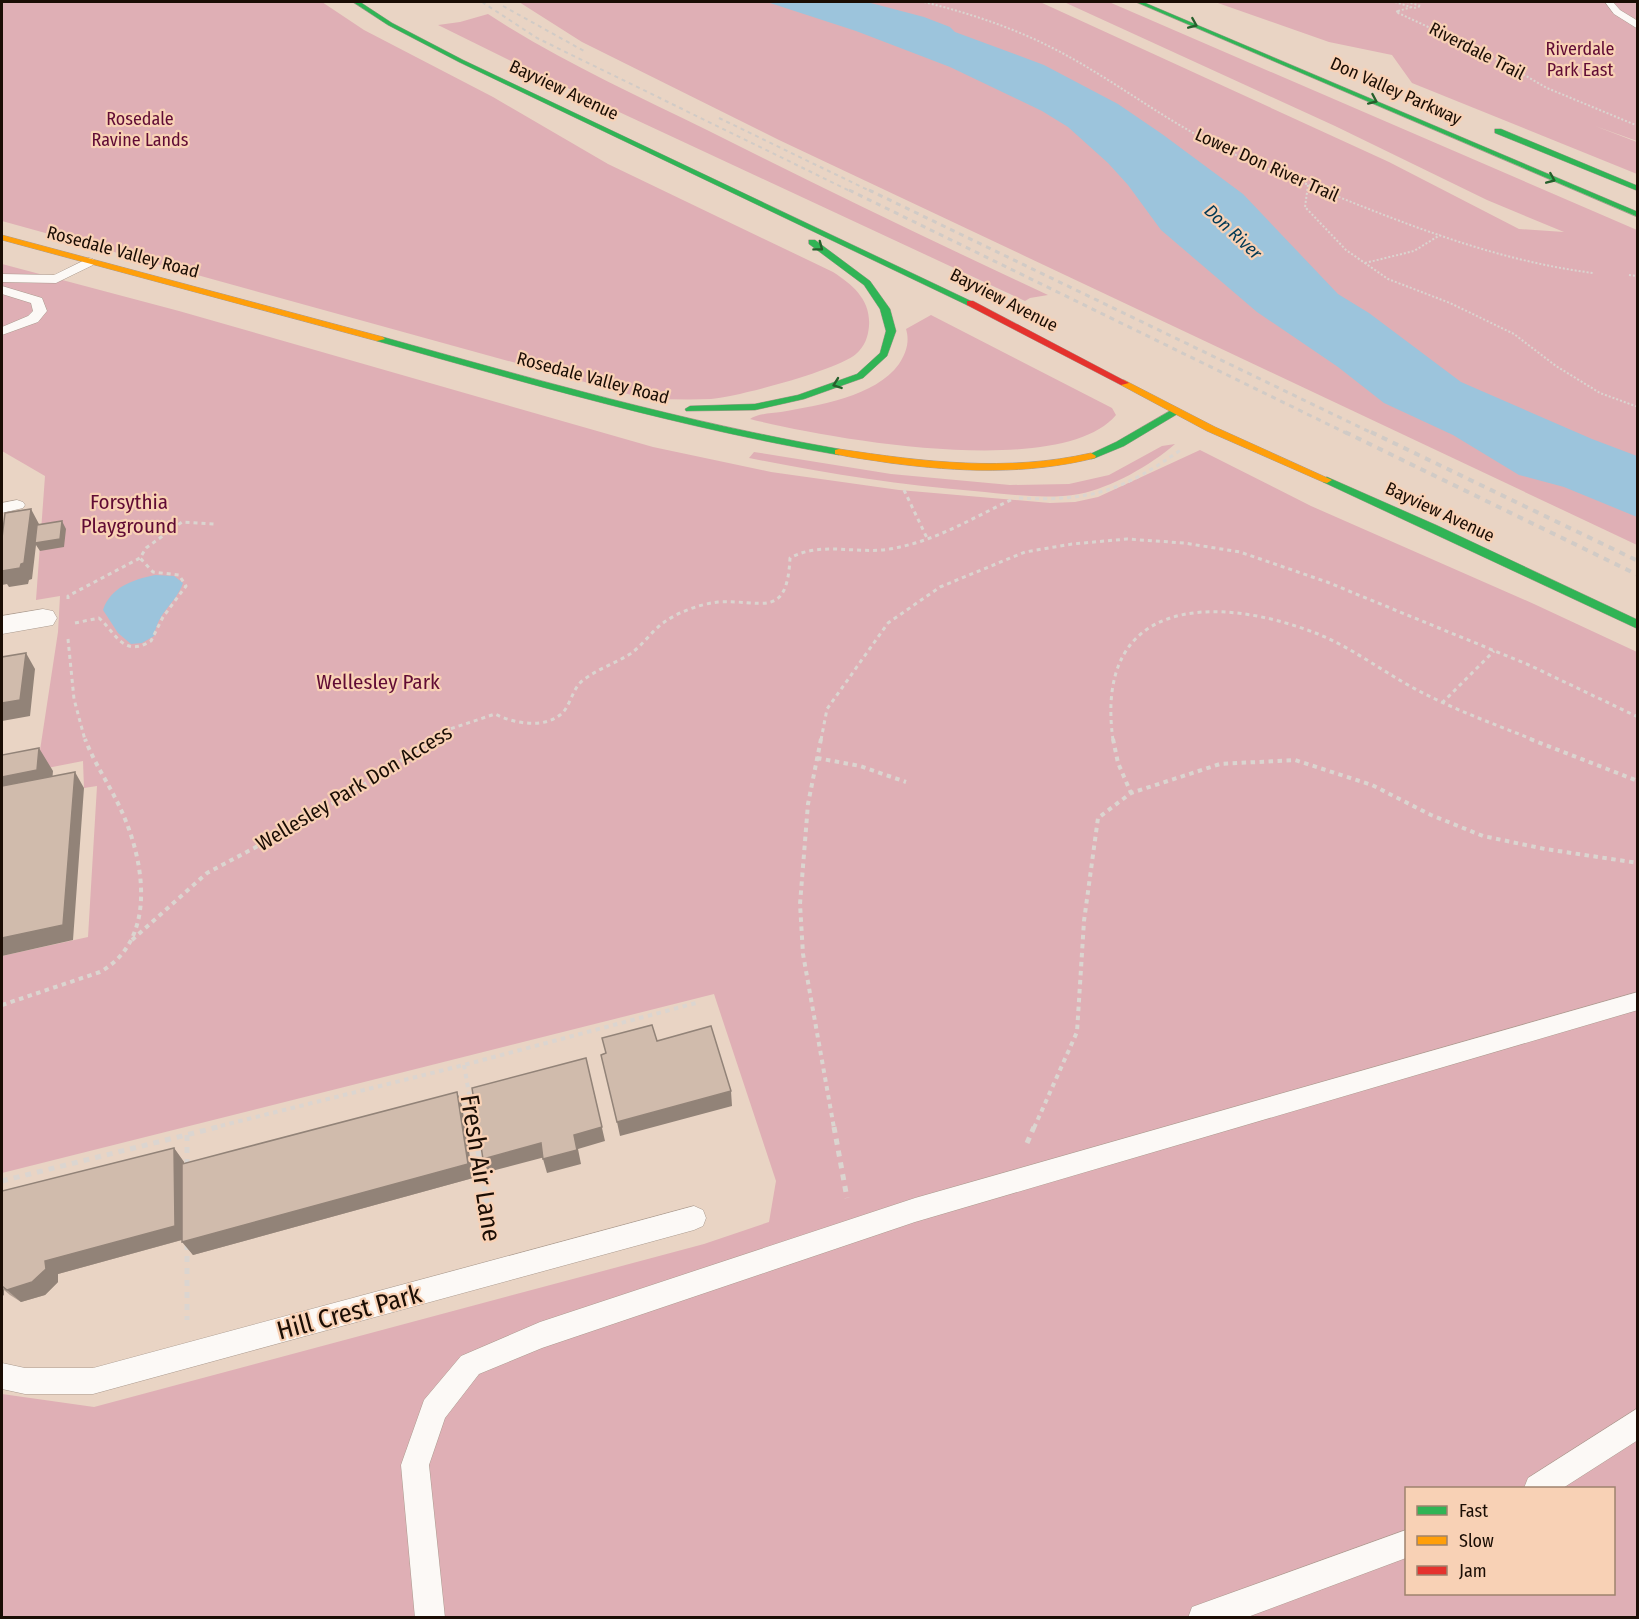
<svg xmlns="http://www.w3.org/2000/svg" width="1639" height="1619" viewBox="0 0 1639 1619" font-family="'Fira Sans Condensed',sans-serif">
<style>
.green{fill:#dfafb5;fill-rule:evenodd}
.water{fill:#9cc4dc}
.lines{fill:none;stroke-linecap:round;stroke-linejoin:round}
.lane-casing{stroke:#ab9b8f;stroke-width:1}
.street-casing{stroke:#ab9b8f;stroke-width:1}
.fast-casing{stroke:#ab9b8f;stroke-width:1}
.slow-casing{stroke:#ab9b8f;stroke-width:1}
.jam-casing{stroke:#ab9b8f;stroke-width:1}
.path-far3{stroke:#dbd5d0;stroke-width:2;stroke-dasharray:2 2;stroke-linecap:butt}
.path-far2{stroke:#dbd5d0;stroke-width:3;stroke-dasharray:4 4;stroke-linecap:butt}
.path-far1{stroke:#dbd5d0;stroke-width:4;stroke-dasharray:4.5 4.5;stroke-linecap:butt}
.path{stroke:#dbd5d0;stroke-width:5;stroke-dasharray:6 6;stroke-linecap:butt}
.lane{fill:#fcf9f6;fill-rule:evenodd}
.street{fill:#fcf9f6;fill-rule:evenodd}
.fast{fill:#30b455;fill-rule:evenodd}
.slow{fill:#ff9f0a;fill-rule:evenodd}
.jam{fill:#e5322d;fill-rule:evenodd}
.rail-far2{stroke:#d1cbc6;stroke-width:2;stroke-dasharray:4 4;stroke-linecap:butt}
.rail-far1{stroke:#d1cbc6;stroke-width:3;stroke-dasharray:5 5;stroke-linecap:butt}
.rail{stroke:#d1cbc6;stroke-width:4;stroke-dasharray:6 6;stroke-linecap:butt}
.wall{fill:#b3a194}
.shaded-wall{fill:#928378}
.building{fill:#d0bbac;stroke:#928378;stroke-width:1.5}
.oneway{stroke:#25602c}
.labels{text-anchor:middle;stroke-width:4.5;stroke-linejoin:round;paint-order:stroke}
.far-park-label{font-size:18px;fill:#600b34;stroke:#f8d1b5}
.far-street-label{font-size:18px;fill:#1a0d04;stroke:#f8d1b5}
.far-water-label{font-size:18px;font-style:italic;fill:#003955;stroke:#f8d1b5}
.park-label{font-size:21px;fill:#600b34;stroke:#f8d1b5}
.street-label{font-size:21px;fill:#1a0d04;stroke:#f8d1b5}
.near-street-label{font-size:26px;fill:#1a0d04;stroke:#f8d1b5}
</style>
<rect width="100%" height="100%" fill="#e9d4c4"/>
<path class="green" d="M 2,2 L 322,2 L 364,30 L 493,97 L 608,164 L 833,272 C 853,285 871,300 869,326 C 868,337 865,346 856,354 C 838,370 737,397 711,399 C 690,400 668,399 646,399 L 2,221 Z
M 519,2 L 1040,2 L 1389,162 L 1519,229 L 1564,232 L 1487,200 L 1335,126 L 1064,2 L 1109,2 L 1637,230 L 1637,545 L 779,140 L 582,42 Z
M 1215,2 L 1637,2 L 1637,141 L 1595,126 L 1637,142 L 1637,174 L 1412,83 L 1392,55 L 1329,42 Z
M 488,14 C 558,60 634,94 709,131 C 821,187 934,242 1048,295 L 1030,298 L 1025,301 L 529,70 L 438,25 L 460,22 Z
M 2,264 L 179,311 L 653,447 L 771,472 L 899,490 L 1050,503 L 1075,502 L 1098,497 L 1200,450 L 1311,506 L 1534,604 L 1637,652 L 1637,1617 L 2,1617 L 2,1394 L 94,1407 L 704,1244 L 769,1222 L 776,1181 L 714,994 L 2,1173 L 2,956 L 88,937 L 97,786 L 84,788 L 83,761 L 37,770 L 58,632 L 60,596 L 36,600 L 45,476 L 2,451 ZM 1406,1488 L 1614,1488 L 1614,1594 L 1406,1594 Z
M 931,315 L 1112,408 L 1116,415 C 1061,481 826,438 750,419 C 757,414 771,413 781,412 C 819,405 875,397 899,364 C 906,353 910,342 906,329 Z
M 1175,444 C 1151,465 1111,488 1079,494 C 1045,500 1008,494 974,491 C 898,485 824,473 749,458 L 754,452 L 891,474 L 1010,485 L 1069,484 L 1109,475 L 1162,446 Z"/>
<path class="water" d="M 767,2 L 867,2 L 924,17 L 950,27 L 955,32 L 1044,65 L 1118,104 L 1162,134 L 1243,194 L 1338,294 L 1369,313 L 1461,382 L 1592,439 L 1637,456 L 1637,517 L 1564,487 L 1519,475 L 1453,435 L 1384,403 L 1338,367 L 1257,312 L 1161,230 L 1128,185 L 1108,163 L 1068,127 L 1042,111 L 950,67 L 856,31 Z
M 155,575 L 174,576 L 183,583 C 175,605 159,610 154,636 L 142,643 L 131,644 L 118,633 L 103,610 C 111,587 132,580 155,575 Z"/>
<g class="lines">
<defs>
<path id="lane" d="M 1605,2 L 1613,2 L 1620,10 L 1638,21 L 1638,29 L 1614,14 Z
M 89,258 L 93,259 L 95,262 L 93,265 L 56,283 L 2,282 L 2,274 L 54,275 Z
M 2,286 L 42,298 L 47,311 L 38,322 L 2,335 L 2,327 L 28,316 L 33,311 L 31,303 L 2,294 Z
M 17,500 L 23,502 L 25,505 L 23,508 L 2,513 L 2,503 Z
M 1638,992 L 1638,1010 L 915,1222 L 542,1348 L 479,1374 L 445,1418 L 429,1465 L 445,1618 L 415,1618 L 401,1465 L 424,1400 L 461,1356 L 540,1322 L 915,1198 Z
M 694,1206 L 703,1210 L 706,1218 L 703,1226 L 694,1230 L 93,1394 L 25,1394 L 2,1389 L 2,1363 L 25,1368 L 93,1368 Z
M 1638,1408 L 1638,1440 L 1563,1488 L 1524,1488 L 1528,1478 Z
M 1406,1530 L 1406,1558 L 1245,1618 L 1188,1618 L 1192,1607 L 1203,1603 Z"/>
<path id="street" d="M 43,609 L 53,611 L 57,618 L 53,625 L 2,634 L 2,616 Z"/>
<path id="fast" d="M 353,2 L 360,2 L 392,23 L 463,60 L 975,303 L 967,305 L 459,62 L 388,25 Z
M 1136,2 L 1143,2 L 1638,212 L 1638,217 Z
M 1495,129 L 1501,129 L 1638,186 L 1638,191 L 1495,133 Z
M 809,240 L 815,240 L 870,281 L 890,309 L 896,331 L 887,356 L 863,378 L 804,399 L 755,410 L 686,411 L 685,409 L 690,406 L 755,404 L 798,395 L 857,374 L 880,353 L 886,331 L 880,309 L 864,285 L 809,244 Z
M 377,337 L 383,337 C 534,379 684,422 839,449 L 844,452 L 839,455 C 682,428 530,384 377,341 Z
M 1175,408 L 1179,409 L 1179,413 L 1124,446 L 1095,458 L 1091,459 L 1086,456 L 1116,442 Z
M 1327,477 L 1436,525 L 1638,620 L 1638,629 L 1323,482 L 1322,480 Z"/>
<path id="slow" d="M 2,235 L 383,337 L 385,339 L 377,341 L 2,240 Z
M 1124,380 L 1215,427 L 1332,480 L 1327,483 L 1323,482 L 1207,431 L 1121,385 L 1121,381 Z
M 839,449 C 924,462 1007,472 1091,453 L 1096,456 L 1095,458 C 1027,475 959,472 890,463 C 872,460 853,458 835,454 L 835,450 Z"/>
<path id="jam" d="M 967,301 L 973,301 L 1129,383 L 1121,385 L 967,305 Z"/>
</defs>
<use href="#lane" class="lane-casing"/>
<use href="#street" class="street-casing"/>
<use href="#fast" class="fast-casing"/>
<use href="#slow" class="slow-casing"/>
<use href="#jam" class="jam-casing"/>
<path class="path-far3" d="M 924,2 C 973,14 1020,30 1064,54 C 1112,80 1156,113 1204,139 C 1244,161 1287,176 1329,193 C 1415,228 1500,261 1593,273
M 1395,2 L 1414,8 L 1421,6 L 1407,2
M 1398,11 L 1396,12 L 1495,58 L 1547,88 L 1638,126
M 1398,11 L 1412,7
M 1308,185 L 1305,207 L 1346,250 L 1388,279 L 1450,303 L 1514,334 L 1556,366 L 1600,393 L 1638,407
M 1365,263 L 1414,251 L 1440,235
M 1629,275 L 1638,276"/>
<path class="path-far2" d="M 904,490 L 927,538
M 1019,498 C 1091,502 1124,490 1182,449
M 68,599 L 68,596 L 140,558 L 146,548 L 182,522 L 215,524
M 75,623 L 99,618 C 116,633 123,658 151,641 L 163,617 L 186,586 L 179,575 L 153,572 L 140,558
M 68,639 L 74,699 L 85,740
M 1442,703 L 1494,651
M 430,740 L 444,731 L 495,714 C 513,723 542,729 560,715 C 570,708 572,689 582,681 C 597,669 614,664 630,654 C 642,646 651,632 663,623 C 678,612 700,604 718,602 C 761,599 787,621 790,558 C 823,540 859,556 895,548 C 938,540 976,516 1015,498
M 821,740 L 827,709 L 888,623 L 940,587 L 1025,552 L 1072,544 L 1127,539 L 1184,543 L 1240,552 L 1327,582 L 1529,665 L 1638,717
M 1113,740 C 1093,596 1217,594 1318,634 C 1357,650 1391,678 1429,696 C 1463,713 1499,726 1534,740"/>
<path class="path-far1" d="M 821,739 L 808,804 L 800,904 L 803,954 L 834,1128
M 1113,739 L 1118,763 L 1131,793
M 1530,739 L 1638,781
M 817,758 L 860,766 L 906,782
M 132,940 L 207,873 L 290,829 L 375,778 L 433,739
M 2,1005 L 100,972 C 157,940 145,863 122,812 C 111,787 95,765 85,739
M 464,1065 L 475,1128
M 212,1128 L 464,1065 L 696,1003
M 1034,1128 L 1077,1032 L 1084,921 L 1098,818 L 1131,793 L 1220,764 L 1295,760 L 1372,785 L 1431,815 L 1483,836 L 1545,849 L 1638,863"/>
<path class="path" d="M 474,1127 L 493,1238
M 834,1127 L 847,1198
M 187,1135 L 187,1167
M 1027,1143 L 1034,1127
M 2,1181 L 218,1127
M 187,1244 L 187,1320"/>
<use href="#lane" class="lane"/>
<use href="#street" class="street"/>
<use href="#fast" class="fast"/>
<use href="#slow" class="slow"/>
<use href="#jam" class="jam"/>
<path class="rail-far2" d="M 482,2 L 537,38 L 852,192
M 503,6 L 584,51
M 719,118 L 872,192"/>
<path class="rail-far1" d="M 849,190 L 1348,434
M 869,190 L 1374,434"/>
<path class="rail" d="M 1345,432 L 1638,575
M 1371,432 L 1638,561"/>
</g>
<path class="wall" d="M 457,1092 L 462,1106 L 473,1178 L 193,1255 L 182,1240 L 58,1274 L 58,1282 L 45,1295 L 21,1302 L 10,1295 L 4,1290 L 4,1295 L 2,1296 L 2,1191 L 174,1148 L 184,1162 L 184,1164 Z"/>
<path class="shaded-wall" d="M 31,509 L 39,524 L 37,543 L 62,521 L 66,529 L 64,547 L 40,551 L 36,545 L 32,579 L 29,580 L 28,584 L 9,587 L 7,584 L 2,585 L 2,569 Z
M 26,653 L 35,669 L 30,716 L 2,721 L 2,703 Z
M 39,748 L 53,771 L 51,793 L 2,803 L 2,777 Z
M 75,772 L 84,788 L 73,940 L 2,956 L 2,938 Z
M 586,1058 L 605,1141 L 578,1149 L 581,1164 L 547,1173 L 543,1159 L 574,1135 Z
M 731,1091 L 732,1106 L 620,1136 L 617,1122 Z
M 457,1092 L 462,1106 L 473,1178 L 193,1255 L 182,1242 Z
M 541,1143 L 545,1157 L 488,1172 L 483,1159 Z
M 174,1148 L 184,1162 L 185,1239 L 58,1274 L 58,1282 L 45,1295 L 21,1302 L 7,1290 L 45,1261 Z
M 2,1287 L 4,1290 L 4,1295 L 2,1296 Z"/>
<path class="building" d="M 31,509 L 24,563 L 21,564 L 20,568 L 2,571 L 2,538 L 5,513 Z
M 62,521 L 60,539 L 35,543 L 37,525 Z
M 26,653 L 20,700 L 2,703 L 2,657 Z
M 39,748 L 37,770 L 2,777 L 2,755 Z
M 75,772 L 63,925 L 2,938 L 2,786 Z
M 652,1025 L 657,1041 L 711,1026 L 731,1091 L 617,1122 L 601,1055 L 606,1053 L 602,1038 Z
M 586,1058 L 602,1127 L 574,1135 L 577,1150 L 543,1159 L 541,1143 L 483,1159 L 472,1088 Z
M 457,1092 L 468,1164 L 182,1242 L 182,1164 Z
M 174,1148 L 175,1226 L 45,1261 L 46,1269 L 32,1282 L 7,1290 L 2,1286 L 2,1191 Z"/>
<defs><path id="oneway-chevron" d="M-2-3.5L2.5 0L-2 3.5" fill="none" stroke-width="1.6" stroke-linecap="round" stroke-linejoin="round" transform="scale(1.5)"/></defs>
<g class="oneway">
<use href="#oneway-chevron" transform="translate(1193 24) rotate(23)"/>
<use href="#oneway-chevron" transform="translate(1373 100) rotate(24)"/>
<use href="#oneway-chevron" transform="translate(1551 179) rotate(23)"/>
<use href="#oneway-chevron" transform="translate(819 247) rotate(37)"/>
<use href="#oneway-chevron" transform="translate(837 384) rotate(160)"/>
</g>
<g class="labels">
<g class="far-park-label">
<text x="1580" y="55">Riverdale<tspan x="1580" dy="21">Park East</tspan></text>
<text x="140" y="125">Rosedale<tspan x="140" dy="21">Ravine Lands</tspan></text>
</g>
<g class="far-street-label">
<text transform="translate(1477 51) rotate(27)" y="6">Riverdale Trail</text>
<text transform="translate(564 90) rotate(25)" y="6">Bayview Avenue</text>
<text transform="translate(1396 91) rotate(24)" y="6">Don Valley Parkway</text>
<text transform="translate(1267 165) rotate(24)" y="6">Lower Don River Trail</text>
<text transform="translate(123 252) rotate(15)" y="6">Rosedale Valley Road</text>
<text transform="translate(1004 300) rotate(27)" y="6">Bayview Avenue</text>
<text transform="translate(593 378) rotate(15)" y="6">Rosedale Valley Road</text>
<text transform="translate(1440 512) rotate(25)" y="6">Bayview Avenue</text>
</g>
<g class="far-water-label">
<text transform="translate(1233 232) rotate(43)" y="6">Don River</text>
</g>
<g class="park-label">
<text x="129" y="509">Forsythia<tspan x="129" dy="24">Playground</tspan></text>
<text x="378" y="689">Wellesley Park</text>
</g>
<g class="street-label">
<text transform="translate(354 788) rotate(-31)" y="7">Wellesley Park Don Access</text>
</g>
<g class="near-street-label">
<text transform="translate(481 1168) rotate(81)" y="9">Fresh Air Lane</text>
<text transform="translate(349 1312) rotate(-15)" y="9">Hill Crest Park</text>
</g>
</g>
<rect width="1639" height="1619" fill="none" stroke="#1a0d04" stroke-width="6"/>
<rect x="1405" y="1487" width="210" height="108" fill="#f8d1b5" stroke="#9f836e" stroke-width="1.5"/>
<rect x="1417" y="1506" width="30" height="9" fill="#30b455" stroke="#9f836e" stroke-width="1.5"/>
<text x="1459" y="1517" font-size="18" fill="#1a0d04">Fast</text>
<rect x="1417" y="1536" width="30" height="9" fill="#ff9f0a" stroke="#9f836e" stroke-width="1.5"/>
<text x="1459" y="1547" font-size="18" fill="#1a0d04">Slow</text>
<rect x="1417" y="1566" width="30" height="9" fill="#e5322d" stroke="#9f836e" stroke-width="1.5"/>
<text x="1459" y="1577" font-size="18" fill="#1a0d04">Jam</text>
</svg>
